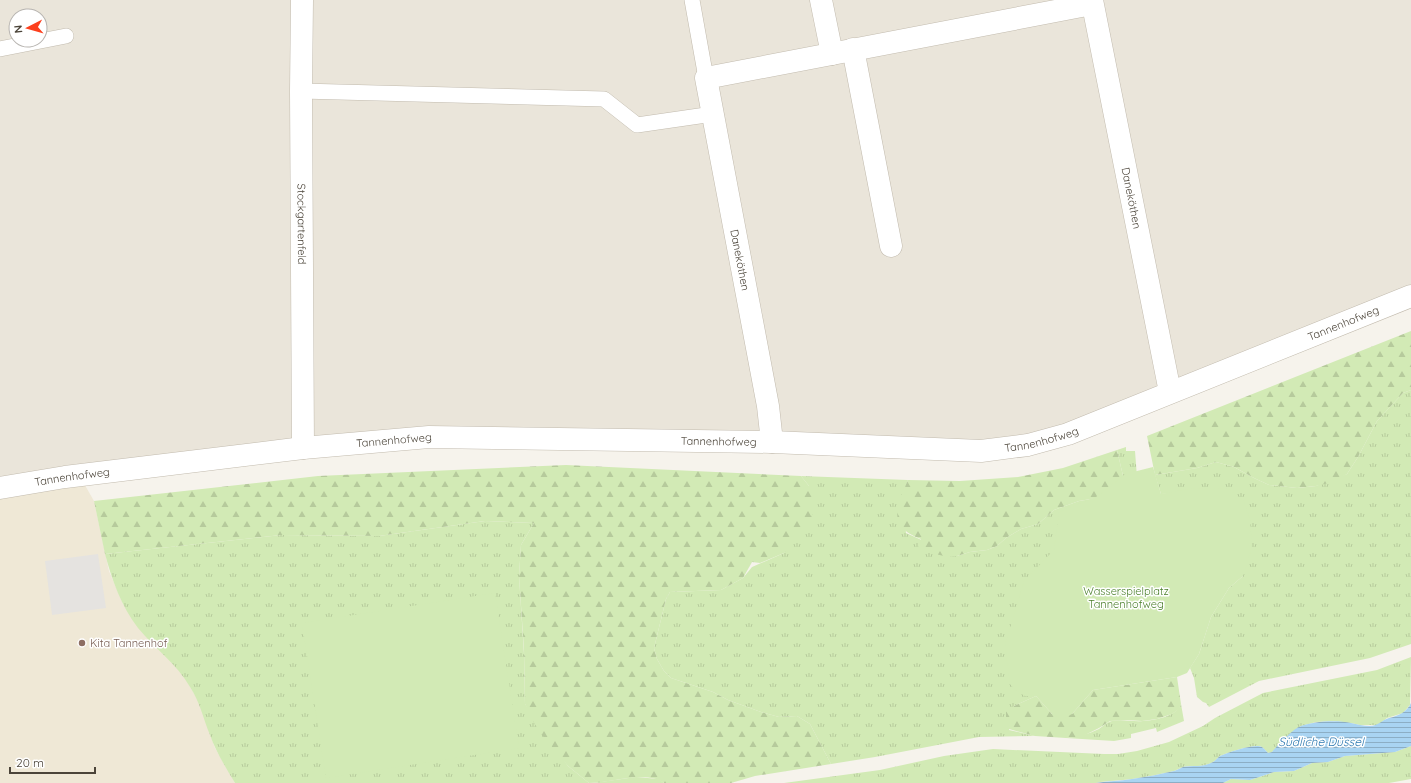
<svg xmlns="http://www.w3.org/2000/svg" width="1411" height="783" viewBox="0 0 1411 783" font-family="Quicksand,sans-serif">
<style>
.residential{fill:#eae5da;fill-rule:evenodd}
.education{fill:#efe8d6}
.grass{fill:url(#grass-tufts)}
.forest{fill:url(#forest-firs)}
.green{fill:#d2eab5}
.parking{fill:#e5e3e0}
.water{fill:url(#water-rules)}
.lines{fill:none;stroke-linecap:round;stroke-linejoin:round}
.lane-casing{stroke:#c2bbae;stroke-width:16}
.street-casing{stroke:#c2bbae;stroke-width:23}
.lane{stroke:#fff;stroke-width:15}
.street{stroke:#fff;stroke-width:22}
.education-dot{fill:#8d6e63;stroke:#fff;stroke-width:1.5}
.labels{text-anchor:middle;stroke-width:3;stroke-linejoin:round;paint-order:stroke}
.street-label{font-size:11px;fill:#4b4439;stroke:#fff}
.park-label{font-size:11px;fill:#4a7f2a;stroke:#fff}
.education-label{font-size:11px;fill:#785e54;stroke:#fff;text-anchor:start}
.water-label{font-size:12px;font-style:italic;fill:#2e7ab2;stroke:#fff}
</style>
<defs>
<pattern id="grass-tufts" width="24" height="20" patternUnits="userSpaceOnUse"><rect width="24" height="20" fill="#d2eab5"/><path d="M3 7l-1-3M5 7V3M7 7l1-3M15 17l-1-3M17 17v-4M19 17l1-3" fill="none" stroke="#b6ca9c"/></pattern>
<pattern id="forest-firs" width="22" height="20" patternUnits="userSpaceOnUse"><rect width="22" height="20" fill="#d2eab5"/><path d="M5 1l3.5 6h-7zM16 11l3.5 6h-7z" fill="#b6ca9c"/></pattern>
<pattern id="water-rules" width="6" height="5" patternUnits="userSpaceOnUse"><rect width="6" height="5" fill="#a9d4f2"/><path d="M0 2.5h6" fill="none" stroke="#8caec5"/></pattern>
</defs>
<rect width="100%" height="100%" fill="#f6f3ec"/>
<path class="residential" d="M 0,0 L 1411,0 L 1411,294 L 1028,443 L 319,437 L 0,485 ZM 16,16 L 40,16 L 40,40 L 16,40 Z"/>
<path class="education" d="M 82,480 L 94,501 L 109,571 L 123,604 L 139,628 L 175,666 L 185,678 L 199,702 L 215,748 L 235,783 L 0,783 L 0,494 Z"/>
<path class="grass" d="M 1411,390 L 1411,644 L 1370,658 L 1259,681 L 1209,707 L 1206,703 L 1203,702 L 1197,697 L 1194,678 L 1190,668 L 1199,654 L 1211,617 L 1229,588 L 1243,576 L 1179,493 L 1161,494 L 1155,475 L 1197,468 L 1216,462 L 1234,467 L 1254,478 L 1269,485 L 1297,488 L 1316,486 L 1347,474 L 1358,457 L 1377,421 L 1403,393 Z
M 1126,447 L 1126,451 L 1135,451 L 1139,503 L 1025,696 L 1036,696 L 1014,706 L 1009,730 L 1035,736 L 979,737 L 875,757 L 831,764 L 810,724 L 797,716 L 779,717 L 761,712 L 728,700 L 713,692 L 671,678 L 664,671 L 657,659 L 654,648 L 666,599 L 670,592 L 721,590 L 743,578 L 752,567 L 784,553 L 809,486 L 801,476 L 908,480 L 903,494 L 906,533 L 957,556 L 970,552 L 987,550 L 997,546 L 1006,538 L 1021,529 L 1038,524 L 1054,510 L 1079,501 L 1127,493 L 1117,450 Z
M 485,521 L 534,523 L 521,545 L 519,576 L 524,654 L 525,704 L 568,766 L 589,783 L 235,783 C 226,768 216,752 210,735 C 203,718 200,702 190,687 C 177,664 155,649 138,628 C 121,606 112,580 105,554 L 281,535 L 379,536 Z
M 1411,657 L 1410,705 L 1403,713 L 1387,718 L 1378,725 L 1360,725 L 1351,723 L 1334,721 L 1316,722 L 1301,726 L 1289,735 L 1272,752 L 1268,753 C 1265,750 1263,746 1258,746 C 1248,746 1229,752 1220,756 C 1217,758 1215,761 1213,762 C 1203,768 1192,765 1183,767 C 1180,768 1177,770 1174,771 C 1160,774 1147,777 1132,779 C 1120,781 1108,780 1096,783 L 784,783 L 880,770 L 944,756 L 993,749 L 1104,754 L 1118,754 L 1137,751 L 1169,742 L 1203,726 L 1215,718 L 1263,693 L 1377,670 Z
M 1181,704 L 1184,721 L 1157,732 L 1156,728 L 1131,734 L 1131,738 L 1114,741 L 1066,738 C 1078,737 1088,734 1099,729 C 1103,726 1107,722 1112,721 C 1123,719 1133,722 1143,721 C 1155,720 1176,717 1181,704 Z
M 1411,746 L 1411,779 L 1389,783 L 1223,783 L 1231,779 L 1250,780 L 1274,772 L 1294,771 L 1312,763 L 1328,762 L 1345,756 L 1395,752 Z
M 636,777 L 659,779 L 664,783 L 593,783 Z"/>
<path class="forest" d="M 1411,331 L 1411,390 L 1403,393 L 1377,421 L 1358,457 L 1347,474 L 1333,482 L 1316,486 L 1297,488 L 1269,485 L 1254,478 L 1234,467 L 1216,462 L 1197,468 L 1155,475 L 1147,436 Z
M 1117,450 L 1127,493 L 1079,501 L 1054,510 L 1038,524 L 1021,529 L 1006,538 L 997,546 L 987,550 L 970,552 L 957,556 L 948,557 L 923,551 L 918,546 L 921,539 C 886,526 897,506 908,480 L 960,481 L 1018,477 L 1063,468 Z
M 566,465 L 801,476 L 809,486 L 815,497 L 815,510 L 804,530 L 784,553 L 760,563 L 752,562 L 743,578 L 721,590 L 670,592 L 666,599 L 654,648 L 657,659 L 664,671 L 671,678 L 713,692 L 728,700 L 761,712 L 779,717 L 797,716 L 810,724 L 831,764 L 755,776 L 731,783 L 664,783 C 648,770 609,783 589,783 L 568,766 L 537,729 L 525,704 L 524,650 L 519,576 L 521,545 L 534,523 L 485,521 L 379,536 L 281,535 L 105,554 L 94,501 L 318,476 Z
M 1177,677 L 1181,704 L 1179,709 L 1172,714 L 1157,719 L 1142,721 L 1127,720 L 1110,721 L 1099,728 L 1081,737 L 1066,738 L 1035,736 L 1009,729 L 1006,722 L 1006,712 L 1014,706 L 1036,696 L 1052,714 L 1072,714 L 1093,690 Z"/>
<path class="green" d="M 1153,467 L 1161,494 L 1193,488 L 1228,489 L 1243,500 L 1250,519 L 1252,547 L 1243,576 L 1229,588 L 1211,617 L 1199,654 L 1187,673 L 1177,677 L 1093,690 L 1072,714 L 1062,719 L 1052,714 L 1036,696 L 1025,696 L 1015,690 L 1010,684 L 1005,645 L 1024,581 L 1054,550 L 1059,512 L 1098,496 L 1125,474 Z
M 495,593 L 519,748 L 326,778 L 302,623 Z"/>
<path class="parking" d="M 98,554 L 106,608 L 52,615 L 45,561 Z"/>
<path class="water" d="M 1411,703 L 1411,746 L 1395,752 L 1345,756 L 1328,762 L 1312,763 L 1294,771 L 1274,772 L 1250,780 L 1231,779 L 1223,783 L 1096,783 C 1108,781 1120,781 1132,779 C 1147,777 1160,774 1174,771 C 1178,770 1180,768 1183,767 C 1191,765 1203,768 1213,762 C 1215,761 1217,758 1220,756 C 1229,752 1248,746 1258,746 C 1263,746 1265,750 1268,753 L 1272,752 C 1277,746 1293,729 1299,727 C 1312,721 1338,720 1351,723 C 1357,724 1363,726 1370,726 C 1378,726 1382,720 1389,718 C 1398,716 1407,712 1411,703 Z"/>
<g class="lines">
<defs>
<path id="lane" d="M 692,0 L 706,78
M 0,49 L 66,36
M 301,91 L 604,99 L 637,125 L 713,114"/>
<g id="street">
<path id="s1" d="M 302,0 L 301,91 L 303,448"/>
<path d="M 821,0 L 832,54"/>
<path id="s2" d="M 1092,0 L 1170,392"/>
<path d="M 853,49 L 891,246"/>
<path d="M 772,442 L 768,406 L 706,78 L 1092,4"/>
<path id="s3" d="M 0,488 L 65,477 L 303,448 L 429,437 L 772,442 L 981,451 L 1028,445 L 1068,434 L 1411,296"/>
</g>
</defs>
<use href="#lane" class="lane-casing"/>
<use href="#street" class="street-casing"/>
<use href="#lane" class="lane"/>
<use href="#street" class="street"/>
</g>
<circle class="education-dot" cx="82" cy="643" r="4"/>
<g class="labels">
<g class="street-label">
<text dy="4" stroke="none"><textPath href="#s2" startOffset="202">Daneköthen</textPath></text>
<text dy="4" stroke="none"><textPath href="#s1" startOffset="224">Stockgartenfeld</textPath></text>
<text transform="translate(740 260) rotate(79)" y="4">Daneköthen</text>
<text dy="4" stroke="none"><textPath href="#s3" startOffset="1370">Tannenhofweg</textPath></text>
<text dy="4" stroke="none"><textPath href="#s3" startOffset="1046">Tannenhofweg</textPath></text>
<text dy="4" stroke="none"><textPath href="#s3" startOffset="397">Tannenhofweg</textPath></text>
<text dy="4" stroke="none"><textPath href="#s3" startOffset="722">Tannenhofweg</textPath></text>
<text dy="4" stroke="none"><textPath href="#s3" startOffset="73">Tannenhofweg</textPath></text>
</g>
<g class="park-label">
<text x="1126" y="595">Wasserspielplatz<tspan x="1126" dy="13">Tannenhofweg</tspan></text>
</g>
<g class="education-label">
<text x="90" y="647">Kita Tannenhof</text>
</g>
<g class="water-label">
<text x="1321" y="746">Südliche Düssel</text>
</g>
</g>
<g transform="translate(28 28) rotate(264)"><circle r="19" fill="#ffffff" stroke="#b7b4b0"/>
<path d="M0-3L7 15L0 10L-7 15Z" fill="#fc3f1d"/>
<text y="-6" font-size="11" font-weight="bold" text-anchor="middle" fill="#4b4439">N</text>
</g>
<path d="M10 767v6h85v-6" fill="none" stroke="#4b4439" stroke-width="2"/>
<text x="16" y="767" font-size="12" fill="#4b4439" stroke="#ffffff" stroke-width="3" paint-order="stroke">20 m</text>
</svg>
